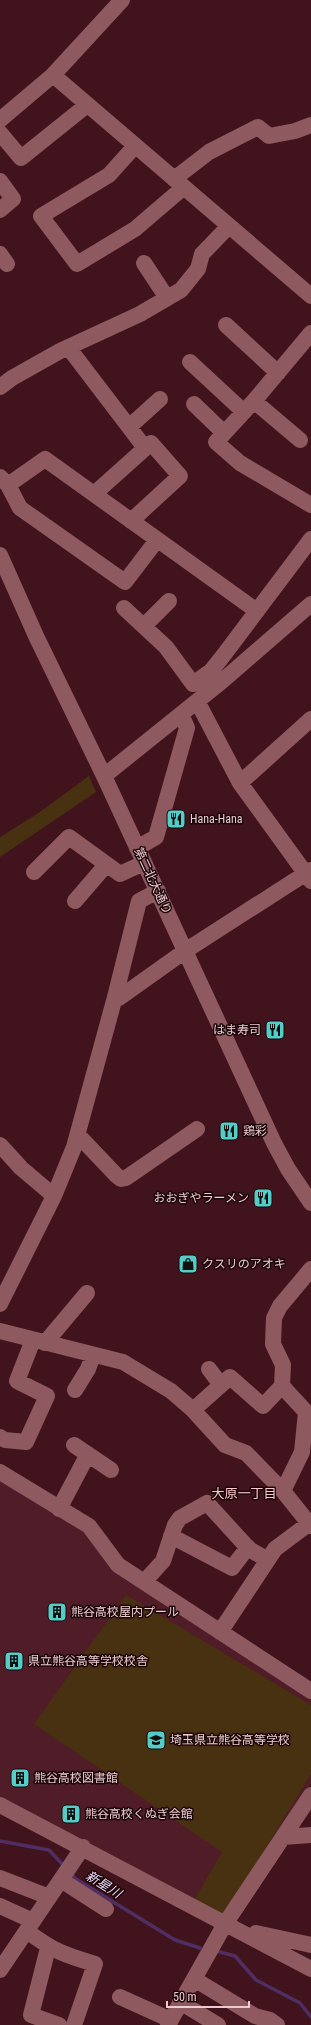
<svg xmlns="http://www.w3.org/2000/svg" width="311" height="2025" viewBox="0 0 311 2025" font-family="'Roboto Condensed','Noto Sans JP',sans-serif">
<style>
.built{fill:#501c27}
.green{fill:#483111}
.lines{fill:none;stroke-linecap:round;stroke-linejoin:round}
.stream{stroke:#4f2f63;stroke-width:3.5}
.minor{stroke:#8f5960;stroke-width:16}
.labels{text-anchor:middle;stroke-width:3;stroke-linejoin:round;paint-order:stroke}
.poi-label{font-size:12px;fill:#eccccf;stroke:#1b070a;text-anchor:start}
.street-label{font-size:12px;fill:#eccccf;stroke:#1b070a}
.neighbourhood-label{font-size:13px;fill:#fac8cd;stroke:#1b070a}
.water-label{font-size:13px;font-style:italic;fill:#eddafb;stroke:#1b070a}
</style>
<rect width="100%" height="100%" fill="#41131c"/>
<path class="built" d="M 0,1480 L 70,1522 L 85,1533 L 106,1558 L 162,1604 L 311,1696 L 311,1784 L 228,1913 L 218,1916 L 0,1799 Z"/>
<path class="green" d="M 89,776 L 96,792 L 0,857 L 0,837 L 37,814 Z
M 126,1595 L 311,1705 L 311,1774 L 224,1916 L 193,1902 L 222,1852 L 34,1724 Z"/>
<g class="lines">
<path class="stream" d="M 0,1841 L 49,1850 L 65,1867
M 71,1873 L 76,1879 L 175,1940 L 200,1948
M 216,1951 L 235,1956 L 256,1980 L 300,2003 L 311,2017"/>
<path class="minor" d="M 53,75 L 311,296
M 0,120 L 53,75 L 122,0
M 0,133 L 21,158 L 87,105
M 135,146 L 109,175 L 41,216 L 77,264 L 135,229 L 184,187
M 174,179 L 209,152 L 258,127 L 269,136 L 295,131 L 311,125
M 0,181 L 13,199 L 0,210
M 0,254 L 7,264
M 144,263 L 167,298
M 226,325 L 278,373
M 311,333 L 254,401 L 216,442 L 240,463 L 311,505
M 68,347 L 145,448
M 190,362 L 244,412
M 0,387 L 12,378 L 60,351 L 140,314 L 181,290 L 198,269 L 202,254 L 229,226
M 254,401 L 300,440
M 194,404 L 224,433
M 129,427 L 160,399
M 0,477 L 8,485 L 20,508 L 125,582 L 157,540
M 8,485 L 45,459 L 257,611
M 94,494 L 151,443 L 180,476 L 131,521
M 0,555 L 36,636 L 104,776 L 274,1143 L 288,1169 L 311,1203
M 124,608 L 166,647 L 193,684 L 211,671 L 223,656 L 311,539
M 144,626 L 169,601
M 197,701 L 240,783 L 311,881
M 104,776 L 221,682 L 311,604
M 240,783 L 311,719
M 137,848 L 156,837 L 187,728 L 181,714
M 34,872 L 69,837 L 120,874 L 144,863
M 75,901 L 106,865
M 115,997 L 119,998 L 185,951 L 311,870
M 78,1135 L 116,1175 L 121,1179 L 126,1178 L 197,1129
M 0,1145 L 21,1168 L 54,1196
M 0,1304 L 54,1196 L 74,1147 L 115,997 L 139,901 L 158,891
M 0,1331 L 123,1362 L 171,1391 L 193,1410 L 225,1445 L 246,1453 L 283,1491 L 311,1526
M 45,1343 L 87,1293
M 209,1369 L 221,1385
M 75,1390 L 88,1369 L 93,1355
M 193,1410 L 230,1377 L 263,1406 L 282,1386
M 0,1437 L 5,1440 L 26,1442 L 47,1396 L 17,1381 L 33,1340
M 74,1445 L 111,1470
M 0,1472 L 89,1526 L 118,1565 L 311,1691
M 283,1491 L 302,1452 L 306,1412 L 282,1386 L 283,1365 L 273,1344 L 274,1318 L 280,1306 L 311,1269
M 59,1509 L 88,1454
M 171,1536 L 232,1568 L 248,1547
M 144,1582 L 163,1561 L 175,1525 L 180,1518 L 207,1503 L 249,1549 L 268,1560
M 220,1632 L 275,1549 L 311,1522
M 0,1805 L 311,1969
M 283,1837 L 311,1835
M 0,1878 L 49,1897
M 61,1880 L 106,1909
M 0,1906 L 33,1921
M 27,1931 C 53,1951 65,1955 95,1964 L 74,2025
M 256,1933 L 311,1945
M 48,1948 L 31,2015 L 59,2025
M 0,1970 L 83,1847
M 194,1979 L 255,2016 L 270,2020 L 277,2025
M 120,1997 L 171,2020
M 180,2002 L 218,2025
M 168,2025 L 225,1924 L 311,1795"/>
</g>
<defs>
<symbol id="restaurant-square" viewBox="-11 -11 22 22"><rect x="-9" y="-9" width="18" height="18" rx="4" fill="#54cdc8" stroke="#1b070a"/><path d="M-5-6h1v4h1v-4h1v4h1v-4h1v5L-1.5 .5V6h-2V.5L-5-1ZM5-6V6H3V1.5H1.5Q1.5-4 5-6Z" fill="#111"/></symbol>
<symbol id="shop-square" viewBox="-11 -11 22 22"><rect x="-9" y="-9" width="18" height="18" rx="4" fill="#54cdc8" stroke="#1b070a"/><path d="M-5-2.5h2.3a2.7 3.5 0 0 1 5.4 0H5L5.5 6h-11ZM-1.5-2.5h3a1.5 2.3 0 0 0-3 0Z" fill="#111"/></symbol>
<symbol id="building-square" viewBox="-11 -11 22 22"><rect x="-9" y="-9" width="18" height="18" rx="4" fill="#54cdc8" stroke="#1b070a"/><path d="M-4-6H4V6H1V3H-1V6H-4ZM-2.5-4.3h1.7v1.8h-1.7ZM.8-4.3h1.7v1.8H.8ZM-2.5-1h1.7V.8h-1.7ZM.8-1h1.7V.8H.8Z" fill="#111"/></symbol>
<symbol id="school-square" viewBox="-11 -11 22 22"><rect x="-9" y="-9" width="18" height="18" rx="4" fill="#54cdc8" stroke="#1b070a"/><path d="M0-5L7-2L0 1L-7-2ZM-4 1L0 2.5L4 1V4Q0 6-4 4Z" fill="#111"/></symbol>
</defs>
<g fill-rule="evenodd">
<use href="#restaurant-square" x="165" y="808" width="22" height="22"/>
<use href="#restaurant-square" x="264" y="1019" width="22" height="22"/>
<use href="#restaurant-square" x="218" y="1120" width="22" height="22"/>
<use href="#restaurant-square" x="252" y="1187" width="22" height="22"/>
<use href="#shop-square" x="177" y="1253" width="22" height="22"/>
<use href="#building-square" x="46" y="1601" width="22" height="22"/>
<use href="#building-square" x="3" y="1650" width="22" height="22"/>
<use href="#school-square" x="145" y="1729" width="22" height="22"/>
<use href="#building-square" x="9" y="1767" width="22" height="22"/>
<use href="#building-square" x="60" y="1803" width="22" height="22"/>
</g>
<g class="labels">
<g class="poi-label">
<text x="190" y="823">Hana-Hana</text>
<text x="261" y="1034" text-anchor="end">はま寿司</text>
<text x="243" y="1135">鶏彩</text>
<text x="249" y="1202" text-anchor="end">おおぎやラーメン</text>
<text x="202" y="1268">クスリのアオキ</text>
<text x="71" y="1616">熊谷高校屋内プール</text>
<text x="28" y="1665">県立熊谷高等学校校舎</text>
<text x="170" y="1744">埼玉県立熊谷高等学校</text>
<text x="34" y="1782">熊谷高校図書館</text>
<text x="85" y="1818">熊谷高校くぬぎ会館</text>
</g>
<g class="street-label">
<text transform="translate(153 881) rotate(65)" y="4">第二北大通り</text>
</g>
<g class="neighbourhood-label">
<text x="244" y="1498">大原一丁目</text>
</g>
<g class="water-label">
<text transform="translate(104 1884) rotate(32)" y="5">新星川</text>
</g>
</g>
<path d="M167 2001v6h82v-6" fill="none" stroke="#eccccf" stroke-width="2"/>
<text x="173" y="2001" font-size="12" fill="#eccccf" stroke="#1b070a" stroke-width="3" paint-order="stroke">50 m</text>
</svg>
